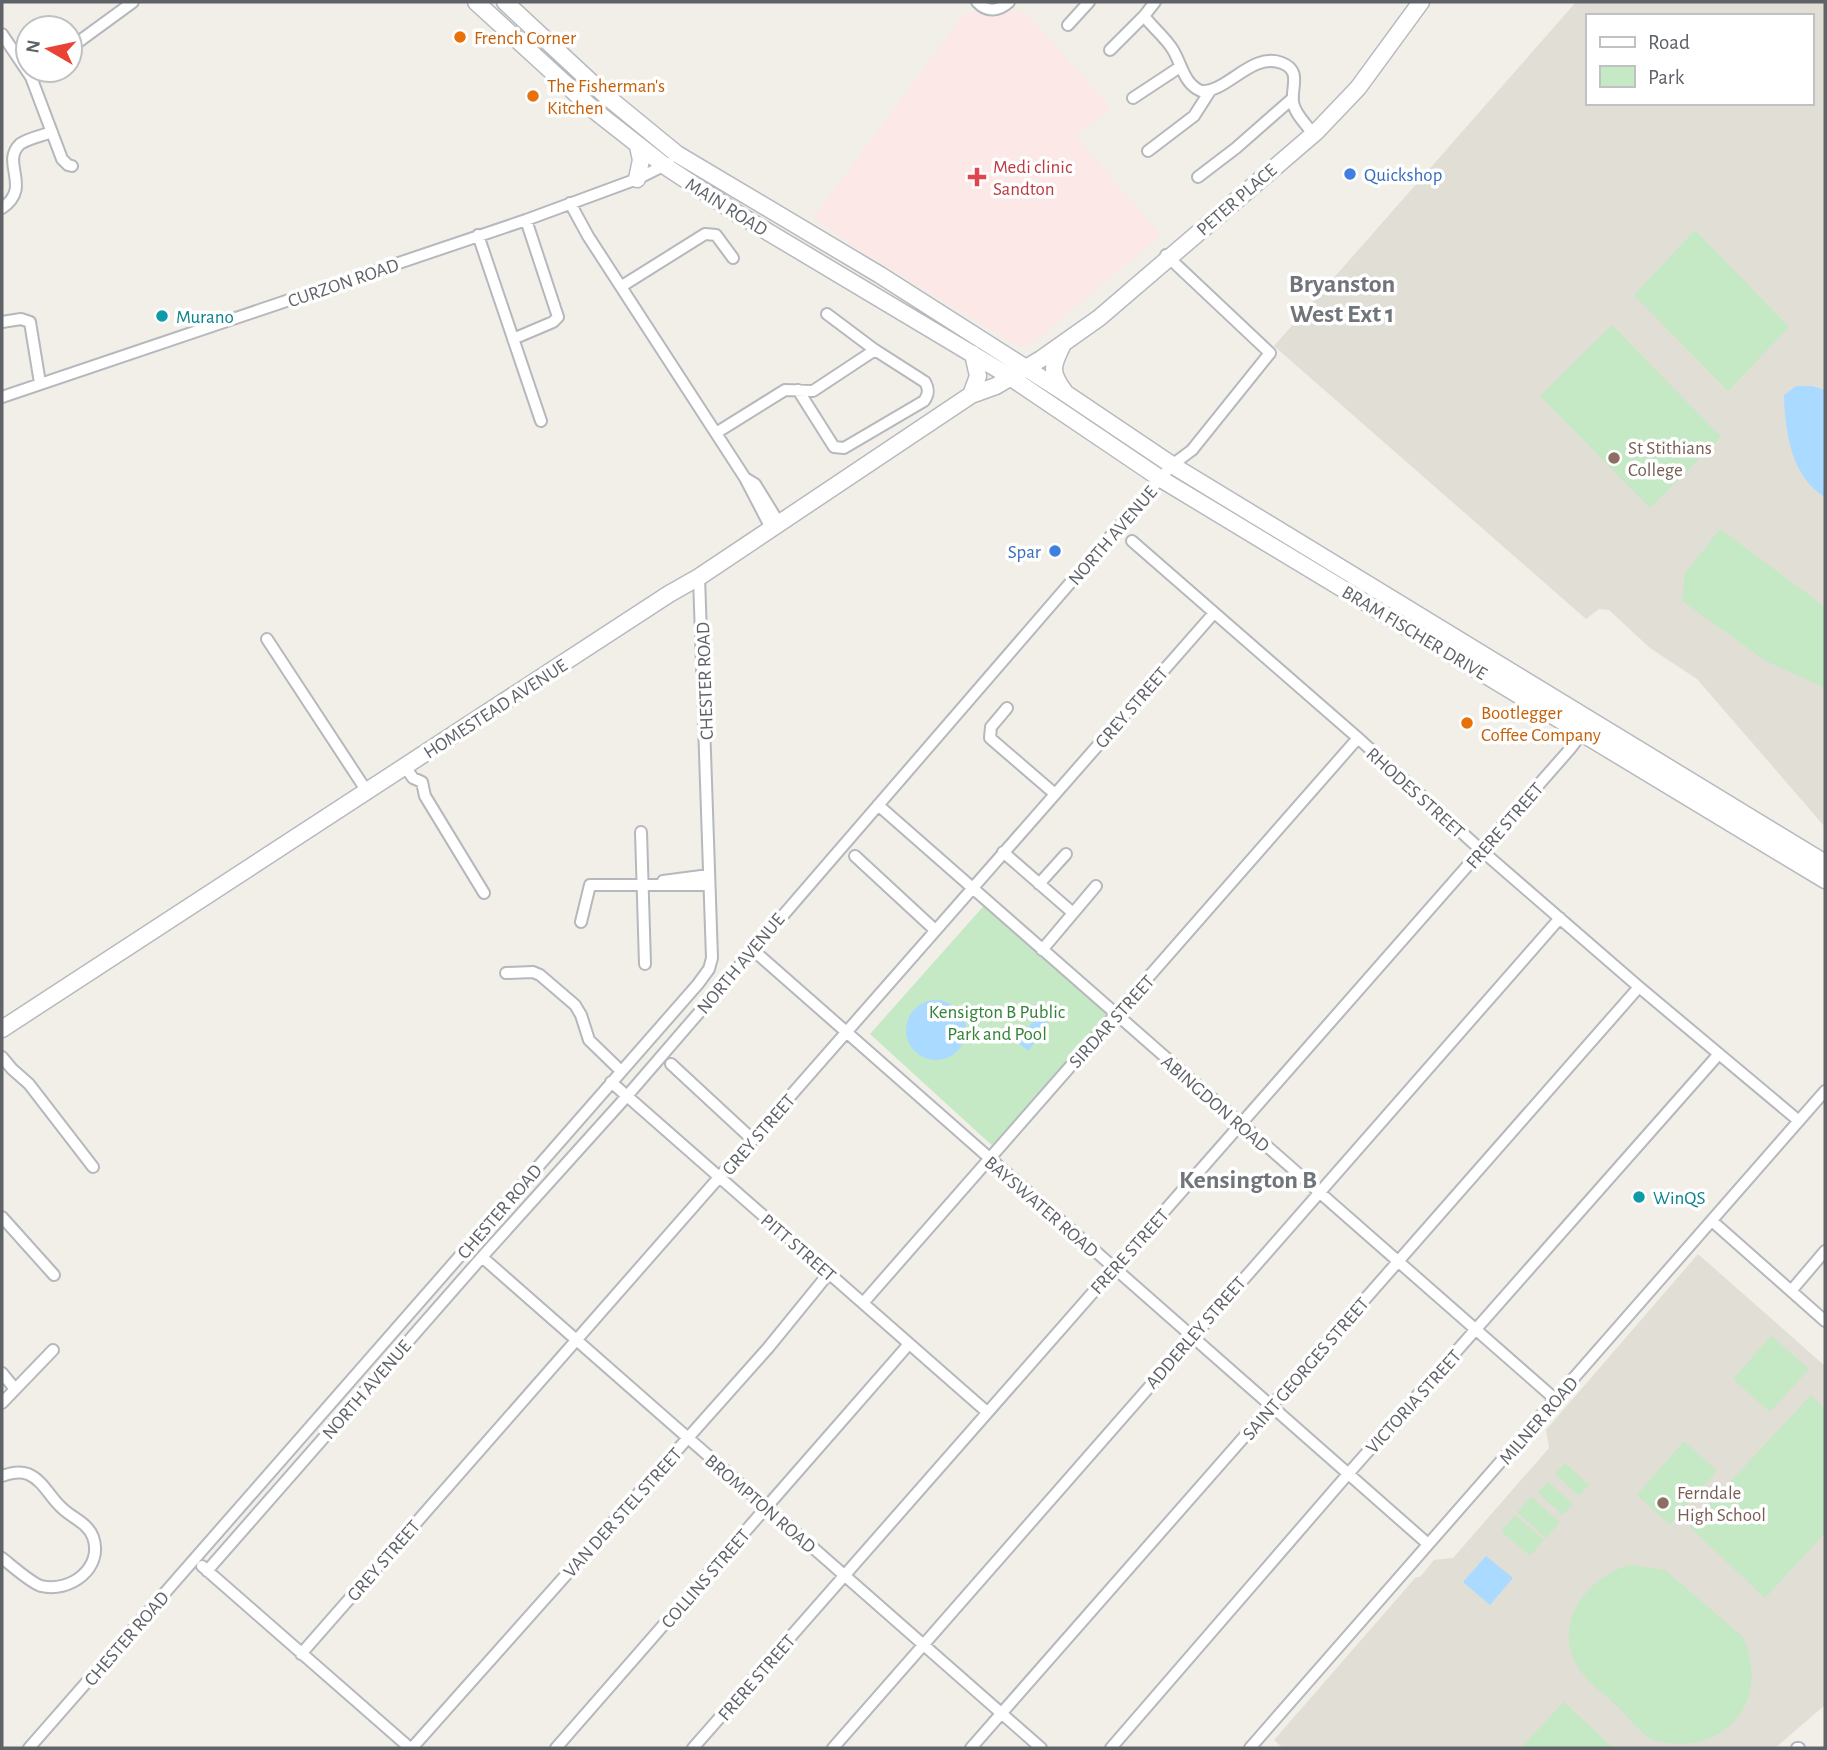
<svg xmlns="http://www.w3.org/2000/svg" width="1827" height="1750" viewBox="0 0 1827 1750" font-family="'Alegreya Sans',sans-serif">
<style>
.education{fill:#e1ded6;fill-rule:evenodd}
.medical{fill:#fce8e6}
.green{fill:#c5e8c5}
.water{fill:#aadaff}
.lines{fill:none;stroke-linecap:round;stroke-linejoin:round}
.street-casing{stroke:#b5b8bc;stroke-width:14}
.secondary-casing{stroke:#b6babf;stroke-width:19}
.street{stroke:#fff;stroke-width:10}
.secondary{stroke:#fff;stroke-width:16}
.food-dot{fill:#e8710a;stroke:#fff;stroke-width:2.5}
.shop-dot{fill:#3f7fe0;stroke:#fff;stroke-width:2.5}
.health-dot{fill:#e0444e;stroke:#fff;stroke-width:2.5}
.culture-dot{fill:#0f9aa8;stroke:#fff;stroke-width:2.5}
.education-dot{fill:#8d6e63;stroke:#fff;stroke-width:2.5}
.labels{text-anchor:middle;stroke-width:7;stroke-linejoin:round;paint-order:stroke}
.food-label{font-size:19px;fill:#c56008;stroke:#fff;text-anchor:start}
.health-label{font-size:19px;fill:#be3a42;stroke:#fff;text-anchor:start}
.shop-label{font-size:19px;fill:#366cbe;stroke:#fff;text-anchor:start}
.street-label{font-size:19px;fill:#5f6368;stroke:#fff}
.culture-label{font-size:19px;fill:#0d838f;stroke:#fff;text-anchor:start}
.education-label{font-size:19px;fill:#785e54;stroke:#fff;text-anchor:start}
.park-label{font-size:19px;fill:#348238;stroke:#fff}
.district-label{font-size:26px;font-weight:bold;fill:#70757a;stroke:#fff}
</style>
<rect width="100%" height="100%" fill="#f1efe8"/>
<path class="education" d="M 1576,2 L 1825,2 L 1825,827 L 1697,679 L 1650,648 L 1609,610 L 1599,609 L 1586,619 L 1274,346 ZM 1587,16 L 1811,16 L 1811,103 L 1587,103 Z
M 1698,1254 L 1825,1366 L 1825,1705 L 1775,1748 L 1283,1748 L 1274,1740 L 1416,1577 L 1420,1577 L 1434,1560 L 1453,1558 L 1549,1448 L 1546,1430 Z"/>
<path class="medical" d="M 1017,9 L 1028,15 L 1111,108 L 1076,136 L 1161,235 L 1030,345 L 1020,346 L 1007,340 L 863,252 L 813,218 L 966,12 L 1008,12 Z"/>
<path class="green" d="M 1695,230 L 1789,327 L 1728,391 L 1634,295 Z
M 1612,325 L 1721,437 L 1650,508 L 1540,396 Z
M 1720,529 L 1825,607 L 1825,688 L 1766,661 L 1682,601 L 1684,575 Z
M 989,900 L 1121,1014 L 996,1149 L 870,1034 Z
M 1771,1336 L 1809,1369 L 1770,1412 L 1733,1379 Z
M 1811,1395 L 1825,1408 L 1825,1533 L 1765,1598 L 1689,1526 Z
M 1684,1441 L 1717,1471 L 1670,1525 L 1637,1495 Z
M 1565,1463 L 1589,1485 L 1579,1496 L 1555,1474 Z
M 1548,1482 L 1573,1504 L 1563,1515 L 1538,1493 Z
M 1531,1497 L 1560,1522 L 1546,1538 L 1517,1512 Z
M 1515,1515 L 1544,1540 L 1530,1556 L 1501,1531 Z
M 1630,1565 L 1665,1570 L 1743,1637 C 1754,1661 1756,1691 1740,1714 C 1720,1742 1684,1750 1651,1739 C 1638,1731 1627,1716 1616,1705 C 1604,1694 1587,1682 1578,1667 C 1551,1625 1587,1576 1630,1565 Z
M 1564,1702 L 1613,1748 L 1521,1748 Z"/>
<path class="water" d="M 1796,386 L 1812,386 L 1825,390 L 1825,497 C 1791,477 1785,431 1784,395 Z
M906 1030a30 30 0 1 1 60 0a30 30 0 1 1-60 0Z
M 1038,1016 L 1049,1025 L 1028,1051 L 1016,1041 Z
M 1486,1556 L 1513,1578 L 1490,1605 L 1463,1582 Z"/>
<g class="lines">
<defs>
<path id="street" d="M 977,2 C 987,13 999,11 1009,2
M 1144,16 L 1155,2
M 1068,25 L 1089,2
M 2,34 L 31,77 L 62,159 L 68,165 L 72,166
M 70,48 L 133,2
M 1110,50 L 1144,16 C 1153,28 1166,38 1173,50 C 1182,65 1184,84 1201,91 C 1227,93 1252,51 1282,63 C 1302,71 1291,87 1293,102 C 1294,112 1304,122 1310,130
M 1133,98 L 1180,67
M 1148,151 L 1194,116 L 1210,91
M 1198,177 L 1236,148 L 1293,98
M 570,203 L 588,236 L 745,478 L 771,528
M 2,208 C 33,187 0,163 20,144 C 29,138 41,136 52,132
M 478,235 L 541,421
M 622,286 L 705,234 L 716,235 L 733,258
M 827,314 L 875,350
M 2,322 L 21,319 L 30,322 L 40,383
M 513,339 L 553,322 L 558,317 L 526,220
M 2,397 L 526,220 L 637,179 L 669,163
M 716,433 L 785,390 L 813,391 L 875,350 L 925,382 C 929,389 929,394 924,401 L 844,448 L 834,447 L 798,390
M 745,478 L 755,484 L 779,523
M 1132,541 L 1358,738 L 1481,850 L 1639,987 L 1799,1121
M 267,639 L 366,790
M 1007,708 L 991,727 L 990,738 L 1055,794
M 405,767 L 413,778 L 422,782 L 425,796 L 484,893
M 878,805 L 1555,1399
M 641,832 L 645,964
M 1003,852 L 1073,913
M 855,856 L 935,930
M 663,881 L 709,875
M 1039,884 L 1066,854
M 581,922 L 590,885 L 709,885
M 752,949 L 1428,1544
M 1042,950 L 1096,886
M 506,973 L 533,972 L 540,975 L 575,1005 L 581,1015 L 589,1040 L 621,1071
M 2,1057 L 12,1069 L 29,1084 L 93,1167
M 671,1064 L 753,1140
M 611,1082 L 987,1412
M 2,1217 L 54,1275
M 1712,1221 L 1825,1321
M 482,1257 L 1041,1748
M 1791,1291 L 1825,1251
M 863,1303 L 1358,738
M 2,1373 L 15,1389
M 2,1403 L 53,1350
M 2,1476 C 10,1473 20,1471 28,1474 C 44,1481 50,1498 62,1508 C 72,1518 88,1523 93,1537 C 104,1568 70,1593 41,1586 C 31,1583 11,1565 2,1558
M 202,1566 L 410,1748
M 207,1571 L 482,1257 L 627,1096 L 1172,465 L 1192,450 L 1270,353 L 1166,255
M 301,1654 L 1214,613
M 29,1748 L 698,984 L 709,969 L 712,958 L 699,577
M 412,1748 L 768,1348 L 829,1273
M 556,1748 L 909,1344
M 693,1748 L 1570,749 L 1585,729
M 833,1748 L 1560,918
M 971,1748 L 1639,987
M 1111,1748 L 1348,1474 L 1718,1055
M 1250,1748 L 1825,1091
M 1797,1748 L 1799,1748"/>
<path id="secondary" d="M 476,2 L 595,111 L 665,166 L 738,214 L 1004,373 L 1161,479 L 1825,880
M 505,2 L 605,95 L 677,154 L 880,275 L 1065,393 L 1172,465 L 1825,863
M 637,179 L 641,160 L 638,146
M 1062,346 C 1052,366 1050,372 1064,391
M 971,395 L 978,376 L 973,354
M 2,1029 L 669,594 L 699,577 L 971,395 L 996,386 L 1041,359 L 1099,318 L 1316,132 L 1358,88 L 1421,2"/>
</defs>
<use href="#street" class="street-casing"/>
<use href="#secondary" class="secondary-casing"/>
<use href="#street" class="street"/>
<use href="#secondary" class="secondary"/>
</g>
<g class="food-dot">
<circle cx="460" cy="37" r="7"/>
<circle cx="533" cy="96" r="7"/>
<circle cx="1467" cy="723" r="7"/>
</g>
<g class="shop-dot">
<circle cx="1350" cy="174" r="7"/>
<circle cx="1055" cy="551" r="7"/>
</g>
<path class="health-dot" d="M973.5 166.5h7v7h7v7h-7v7h-7v-7h-7v-7h7z"/>
<g class="culture-dot">
<circle cx="162" cy="316" r="7"/>
<circle cx="1639" cy="1197" r="7"/>
</g>
<g class="education-dot">
<circle cx="1614" cy="458" r="7"/>
<circle cx="1663" cy="1503" r="7"/>
</g>
<g class="labels">
<g class="food-label">
<text x="474" y="44">French Corner</text>
<text x="547" y="92">The Fisherman's<tspan x="547" dy="22">Kitchen</tspan></text>
<text x="1481" y="719">Bootlegger<tspan x="1481" dy="22">Coffee Company</tspan></text>
</g>
<g class="health-label">
<text x="993" y="173">Medi clinic<tspan x="993" dy="22">Sandton</tspan></text>
</g>
<g class="shop-label">
<text x="1364" y="181">Quickshop</text>
<text x="1041" y="558" text-anchor="end">Spar</text>
</g>
<g class="street-label">
<text transform="translate(1236 199) rotate(-41)" y="7">PETER PLACE</text>
<text transform="translate(727 206) rotate(32)" y="7">MAIN ROAD</text>
<text transform="translate(343 282) rotate(-19)" y="7">CURZON ROAD</text>
<text transform="translate(1112 535) rotate(-49)" y="7">NORTH AVENUE</text>
<text transform="translate(1415 632) rotate(31)" y="7">BRAM FISCHER DRIVE</text>
<text transform="translate(704 681) rotate(-92)" y="7">CHESTER ROAD</text>
<text transform="translate(1131 707) rotate(-49)" y="7">GREY STREET</text>
<text transform="translate(495 708) rotate(-33)" y="7">HOMESTEAD AVENUE</text>
<text transform="translate(1416 792) rotate(42)" y="7">RHODES STREET</text>
<text transform="translate(1504 825) rotate(-49)" y="7">FRERE STREET</text>
<text transform="translate(740 963) rotate(-50)" y="7">NORTH AVENUE</text>
<text transform="translate(1111 1021) rotate(-48)" y="7">SIRDAR STREET</text>
<text transform="translate(1216 1103) rotate(41)" y="7">ABINGDON ROAD</text>
<text transform="translate(758 1134) rotate(-49)" y="7">GREY STREET</text>
<text transform="translate(1042 1206) rotate(41)" y="7">BAYSWATER ROAD</text>
<text transform="translate(499 1211) rotate(-49)" y="7">CHESTER ROAD</text>
<text transform="translate(799 1247) rotate(41)" y="7">PITT STREET</text>
<text transform="translate(1129 1251) rotate(-48)" y="7">FRERE STREET</text>
<text transform="translate(1195 1332) rotate(-49)" y="7">ADDERLEY STREET</text>
<text transform="translate(1305 1368) rotate(-49)" y="7">SAINT GEORGES STREET</text>
<text transform="translate(366 1389) rotate(-49)" y="7">NORTH AVENUE</text>
<text transform="translate(1413 1401) rotate(-48)" y="7">VICTORIA STREET</text>
<text transform="translate(1538 1420) rotate(-49)" y="7">MILNER ROAD</text>
<text transform="translate(761 1503) rotate(41)" y="7">BROMPTON ROAD</text>
<text transform="translate(622 1512) rotate(-48)" y="7">VAN DER STEL STREET</text>
<text transform="translate(383 1560) rotate(-49)" y="7">GREY STREET</text>
<text transform="translate(705 1578) rotate(-49)" y="7">COLLINS STREET</text>
<text transform="translate(126 1638) rotate(-49)" y="7">CHESTER ROAD</text>
<text transform="translate(756 1677) rotate(-49)" y="7">FRERE STREET</text>
</g>
<g class="culture-label">
<text x="176" y="323">Murano</text>
<text x="1653" y="1204">WinQS</text>
</g>
<g class="education-label">
<text x="1628" y="454">St Stithians<tspan x="1628" dy="22">College</tspan></text>
<text x="1677" y="1499">Ferndale<tspan x="1677" dy="22">High School</tspan></text>
</g>
<g class="park-label">
<text x="997" y="1018">Kensigton B Public<tspan x="997" dy="22">Park and Pool</tspan></text>
</g>
<g class="district-label">
<text x="1342" y="292">Bryanston<tspan x="1342" dy="30">West Ext 1</tspan></text>
<text x="1248" y="1188">Kensington B</text>
</g>
</g>
<rect width="1827" height="1750" fill="none" stroke="#5f6368" stroke-width="7"/>
<rect x="1586" y="14" width="228" height="91" fill="#ffffff" stroke="#bfc1c3" stroke-width="2"/>
<rect x="1600" y="37" width="35" height="10" fill="#ffffff" stroke="#bfc1c3" stroke-width="2"/>
<text x="1648" y="49" font-size="21" fill="#5f6368">Road</text>
<rect x="1600" y="66" width="35" height="21" fill="#c5e8c5" stroke="#bfc1c3" stroke-width="2"/>
<text x="1648" y="84" font-size="21" fill="#5f6368">Park</text>
<g transform="translate(49 49) rotate(279)"><circle r="33" fill="#ffffff" stroke="#bfc1c3" stroke-width="2"/>
<path d="M0-5L12 26L0 18L-12 26Z" fill="#ea4335"/>
<text y="-10" font-size="19" font-weight="bold" text-anchor="middle" fill="#5f6368">N</text>
</g>
</svg>
